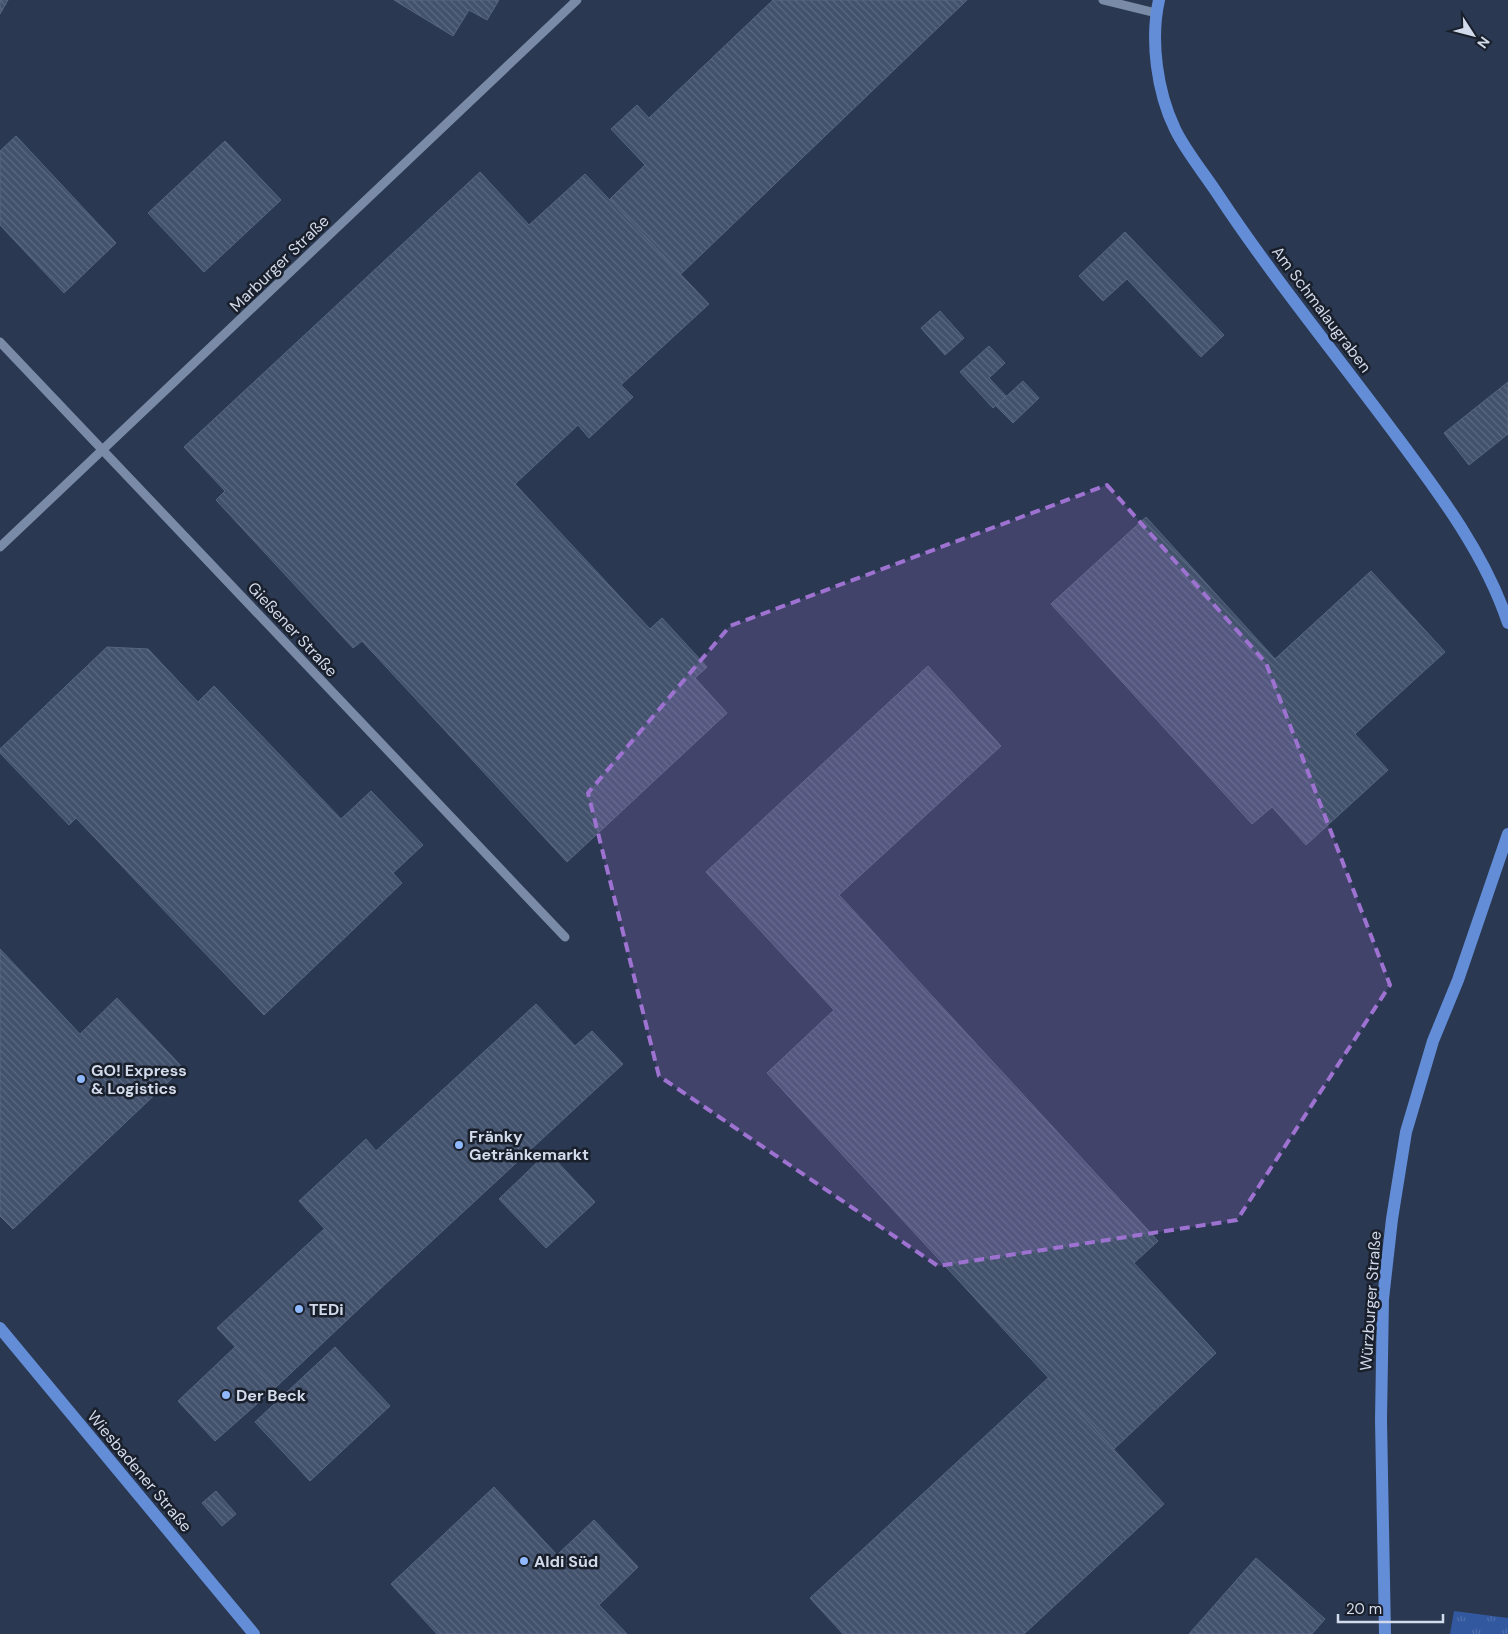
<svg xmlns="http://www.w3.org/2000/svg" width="1508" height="1634" viewBox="0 0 1508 1634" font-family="'DM Sans',sans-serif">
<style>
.grass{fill:url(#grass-tufts)}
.building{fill:url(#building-back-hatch);stroke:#566681}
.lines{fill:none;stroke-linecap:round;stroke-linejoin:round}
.minor{stroke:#7a8ba8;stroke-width:9}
.major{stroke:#638dd7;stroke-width:12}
.marked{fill:#9e72d1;fill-opacity:0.2;stroke:#9e72d1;stroke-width:4;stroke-dasharray:10 6;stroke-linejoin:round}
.poi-dot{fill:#90b8fd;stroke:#191f2b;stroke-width:2}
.labels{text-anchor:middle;stroke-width:5;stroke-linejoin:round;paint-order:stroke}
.street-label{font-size:16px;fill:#d2dbeb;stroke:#191f2b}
.poi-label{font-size:16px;font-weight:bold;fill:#d2dbeb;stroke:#191f2b;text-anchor:start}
</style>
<defs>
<pattern id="grass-tufts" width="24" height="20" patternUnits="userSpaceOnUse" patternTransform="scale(1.25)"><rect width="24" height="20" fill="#32589f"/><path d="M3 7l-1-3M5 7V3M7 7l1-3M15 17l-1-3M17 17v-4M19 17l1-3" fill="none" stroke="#4f6fac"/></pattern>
<pattern id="building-back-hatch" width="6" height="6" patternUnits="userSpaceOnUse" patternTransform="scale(1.25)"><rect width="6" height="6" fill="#42516c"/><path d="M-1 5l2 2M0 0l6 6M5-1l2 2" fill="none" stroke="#5c6981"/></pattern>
</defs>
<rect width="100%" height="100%" fill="#2a3851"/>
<path class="grass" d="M 1454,1611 L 1508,1618 L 1508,1634 L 1450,1634 Z"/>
<path class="building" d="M 0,0 L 8,0 L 0,14 Z
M 394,0 L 499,0 L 487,20 L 469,10 L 453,36 Z
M 773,0 L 967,0 L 681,274 L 610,199 L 645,165 L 611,129 L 637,105 L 649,118 Z
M 16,136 L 116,243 L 64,293 L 0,225 L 0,151 Z
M 225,141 L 281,200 L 204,272 L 148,213 Z
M 480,172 L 529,225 L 585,174 L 709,304 L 621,385 L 633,397 L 589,438 L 578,425 L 515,484 L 650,629 L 662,618 L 707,667 L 695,678 L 727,713 L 567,862 L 362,641 L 353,648 L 216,500 L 225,491 L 184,447 Z
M 1125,232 L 1224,335 L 1201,357 L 1127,279 L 1103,301 L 1079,276 Z
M 940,311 L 964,338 L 945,355 L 921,328 Z
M 989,346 L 1005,363 L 989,378 L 1006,396 L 993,408 L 960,372 Z
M 1023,381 L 1039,398 L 1013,423 L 996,406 Z
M 1508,382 L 1508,434 L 1469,465 L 1444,433 Z
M 1146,517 L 1275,659 L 1371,571 L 1445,652 L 1355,734 L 1388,770 L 1306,845 L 1272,807 L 1252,824 L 1051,604 Z
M 107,647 L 148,649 L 198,702 L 214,686 L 341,819 L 371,791 L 423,845 L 393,873 L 402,883 L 264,1015 L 76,818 L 69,825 L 0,753 L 0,749 Z
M 928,666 L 1001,746 L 839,895 L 1158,1241 L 1134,1263 L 1216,1353 L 1114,1449 L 767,1073 L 834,1010 L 706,872 Z
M 0,949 L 80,1034 L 117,998 L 183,1068 L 13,1229 L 0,1216 Z
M 536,1004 L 575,1046 L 592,1031 L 623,1064 L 380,1289 L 299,1201 L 366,1139 L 376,1151 Z
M 548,1152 L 595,1202 L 546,1248 L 499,1199 Z
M 324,1229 L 380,1289 L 275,1388 L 217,1328 Z
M 235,1347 L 275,1388 L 215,1441 L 178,1401 Z
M 335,1347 L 390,1406 L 310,1481 L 255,1422 Z
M 1048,1378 L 1164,1504 L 1024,1634 L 843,1634 L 810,1598 Z
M 494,1487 L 557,1555 L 594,1520 L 638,1567 L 599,1605 L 627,1634 L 437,1634 L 391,1584 Z
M 216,1491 L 236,1514 L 222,1526 L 202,1503 Z
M 1256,1558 L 1325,1619 L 1312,1634 L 1189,1634 Z"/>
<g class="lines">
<path class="minor" d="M 1103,0 L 1156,13
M 0,342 L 565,937
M 0,547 L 577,0"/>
<path class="major" d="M 1159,0 C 1150,40 1157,92 1175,129 C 1186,152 1205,174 1219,196 C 1272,276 1334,352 1392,430 C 1436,489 1485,553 1508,623
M 0,1328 L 254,1634
M 1385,1634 L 1381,1420 L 1383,1299 L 1392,1219 L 1406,1132 L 1433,1041 L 1458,980 L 1508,834"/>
</g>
<path class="marked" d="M 1107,485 L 1266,663 L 1390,985 L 1237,1220 L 938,1266 L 659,1076 L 588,793 L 730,626 Z"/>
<g class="poi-dot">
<circle cx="81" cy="1079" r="5"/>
<circle cx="459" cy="1145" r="5"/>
<circle cx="299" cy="1309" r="5"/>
<circle cx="226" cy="1395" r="5"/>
<circle cx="524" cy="1561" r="5"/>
</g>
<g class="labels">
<g class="street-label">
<text transform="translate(279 263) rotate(-44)" y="6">Marburger Straße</text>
<text transform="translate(1322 309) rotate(53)" y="6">Am Schmalaugraben</text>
<text transform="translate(293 629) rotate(47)" y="6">Gießener Straße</text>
<text transform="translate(1370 1301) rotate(-86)" y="6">Würzburger Straße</text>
<text transform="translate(140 1471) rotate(50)" y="6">Wiesbadener Straße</text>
</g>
<g class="poi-label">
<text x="91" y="1076">GO! Express<tspan x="91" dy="18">&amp; Logistics</tspan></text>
<text x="469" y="1142">Fränky<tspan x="469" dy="18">Getränkemarkt</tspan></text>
<text x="309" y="1315">TEDi</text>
<text x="236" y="1401">Der Beck</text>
<text x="534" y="1567">Aldi Süd</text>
</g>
</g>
<g transform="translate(1473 35) rotate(126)" stroke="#191f2b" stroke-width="4" paint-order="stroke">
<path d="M0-4L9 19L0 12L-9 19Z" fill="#d2dbeb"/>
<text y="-8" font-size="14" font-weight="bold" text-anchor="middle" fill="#d2dbeb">N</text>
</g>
<path d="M1338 1614v8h105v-8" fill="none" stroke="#d2dbeb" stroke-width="2.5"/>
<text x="1346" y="1614" font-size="15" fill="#d2dbeb" stroke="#191f2b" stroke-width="4" paint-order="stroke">20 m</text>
</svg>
